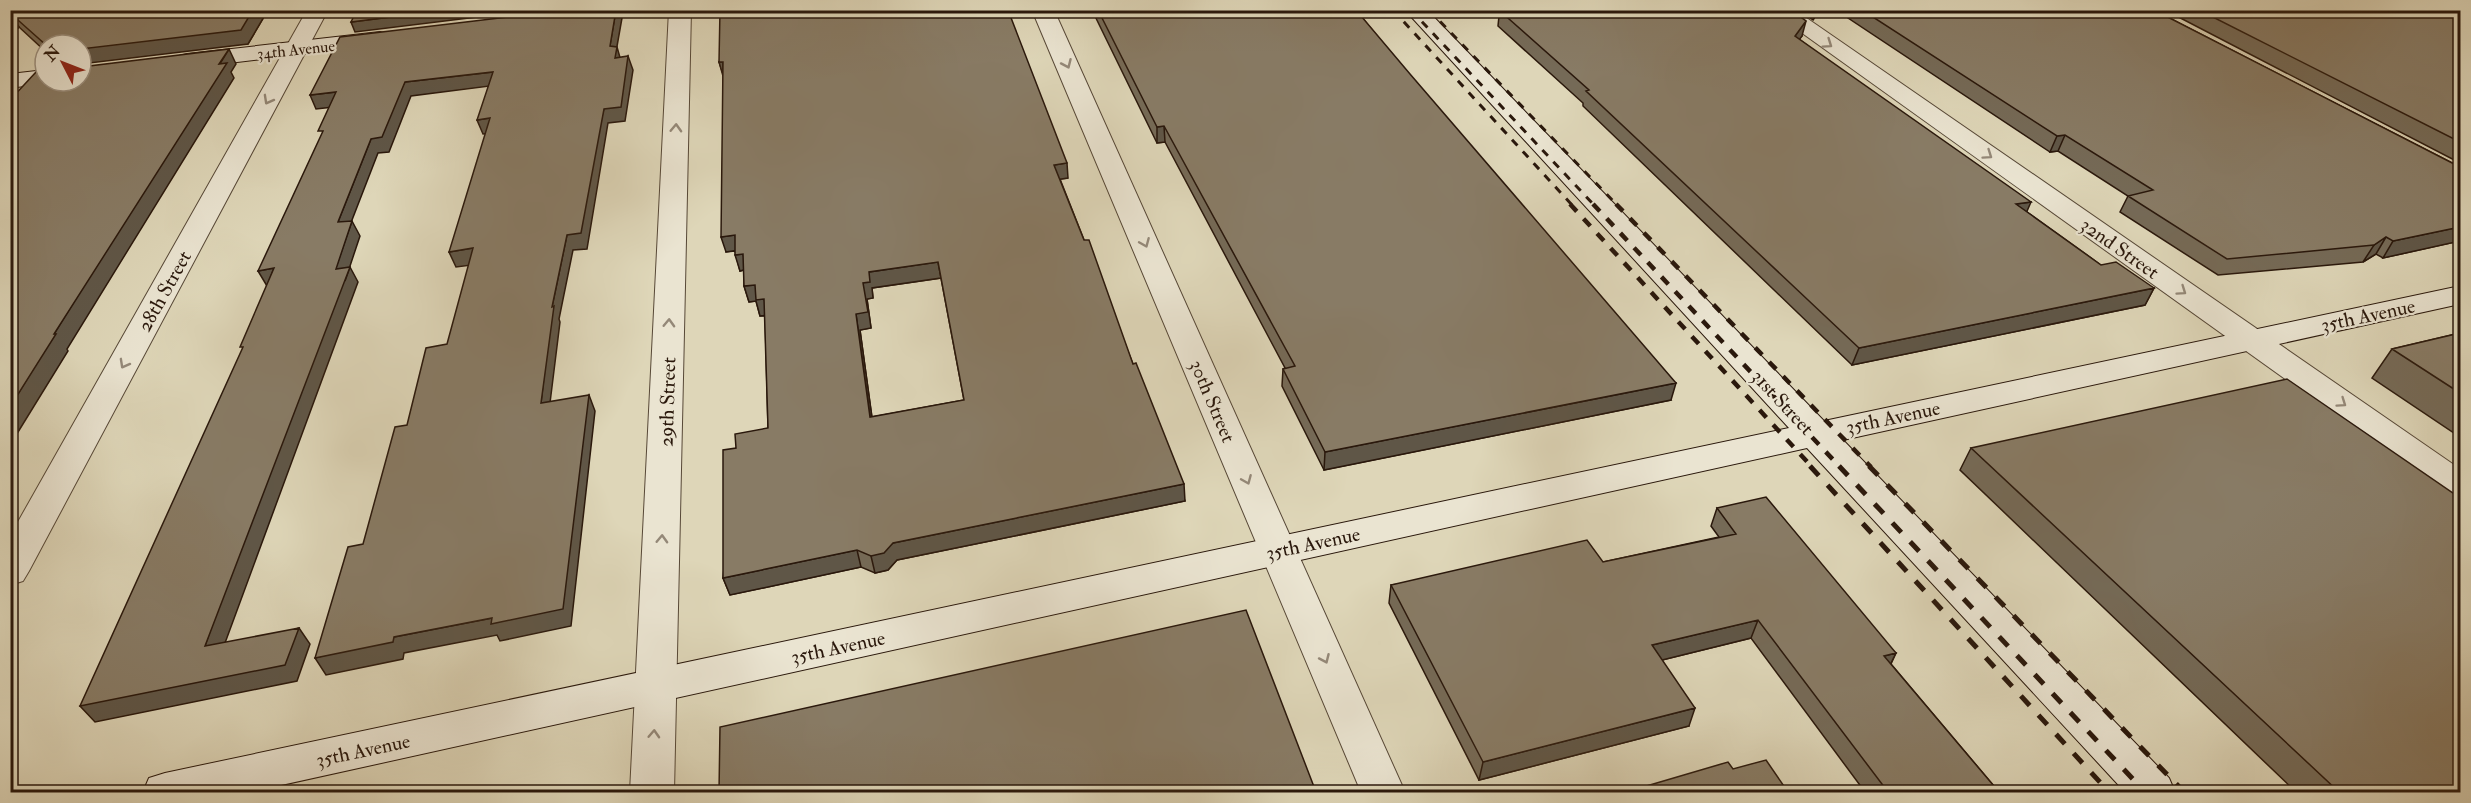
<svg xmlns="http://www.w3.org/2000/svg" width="2471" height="803" viewBox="0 0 2471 803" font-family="'IM FELL Double Pica',serif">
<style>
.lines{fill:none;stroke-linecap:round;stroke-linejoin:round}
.street-casing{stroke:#574837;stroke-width:2}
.secondary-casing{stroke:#2a180c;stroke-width:2}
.street{fill:#eae4d1;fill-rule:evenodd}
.secondary{fill:#eae4d1;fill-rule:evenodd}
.rail-far2{stroke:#2a180c;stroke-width:3;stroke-dasharray:8 8;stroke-linecap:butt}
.rail-far1{stroke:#2a180c;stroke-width:4.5;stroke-dasharray:10 10;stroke-linecap:butt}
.rail{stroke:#2a180c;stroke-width:5;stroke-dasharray:13 13;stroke-linecap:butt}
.wall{fill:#756a57;stroke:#2a180c;stroke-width:1.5;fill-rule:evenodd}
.shaded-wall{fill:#5f5647;stroke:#2a180c;stroke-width:1.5}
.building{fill:#887b65;stroke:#2a180c;stroke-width:1.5;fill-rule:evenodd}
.oneway{stroke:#948878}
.labels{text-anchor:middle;stroke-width:4.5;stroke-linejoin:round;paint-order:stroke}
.far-street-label{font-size:16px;fill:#2a180c;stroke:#eae4d1}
.street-label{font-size:20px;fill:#2a180c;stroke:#eae4d1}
</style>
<rect width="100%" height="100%" fill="#ded6b8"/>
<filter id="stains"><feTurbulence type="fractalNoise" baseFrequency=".00333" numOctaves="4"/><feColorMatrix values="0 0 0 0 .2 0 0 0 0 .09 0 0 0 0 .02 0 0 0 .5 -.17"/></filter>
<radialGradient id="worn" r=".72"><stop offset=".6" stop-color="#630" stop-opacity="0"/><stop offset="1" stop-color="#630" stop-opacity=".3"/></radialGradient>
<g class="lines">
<defs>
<path id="street" d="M 307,10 L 328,10 L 29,571 L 23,581 L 10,585 L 10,536 Z
M 669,10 L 691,10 L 674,792 L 630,792 Z
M 1032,10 L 1054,10 L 1405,792 L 1361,792 Z
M 1770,10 L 1795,10 L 2460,469 L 2460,498 L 2447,495 Z"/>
<path id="secondary" d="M 1405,10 L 1427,10 L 1824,421 L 2460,286 L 2460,304 L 1843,440 L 2169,778 L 2175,792 L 2125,792 L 1807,448 L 250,792 L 143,792 L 149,778 L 165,773 L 1789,428 Z
M 380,32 L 388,34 L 391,39 L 388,44 L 187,68 L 179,66 L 175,61 L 179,56 L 187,54 Z
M 45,70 L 45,81 L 53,82 L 10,88 L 10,74 Z"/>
</defs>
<use href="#street" class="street-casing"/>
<use href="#secondary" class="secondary-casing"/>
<use href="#street" class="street"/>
<use href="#secondary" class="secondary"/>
<path class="rail-far2" d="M 1393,10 L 1572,205
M 1411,10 L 1594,205
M 1429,10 L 1617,205"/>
<path class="rail-far1" d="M 1570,204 L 1812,467
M 1593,204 L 1840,467
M 1616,204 L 1871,467"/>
<path class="rail" d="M 1810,466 L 2109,792
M 1839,466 L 2145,792
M 1869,466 L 2184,792"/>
</g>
<path class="wall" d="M 10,10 L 268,10 L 248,44 L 45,45 L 45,51 L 19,27 L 10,36 Z
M 1092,10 L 1356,10 L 1671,400 L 1324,470 L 1282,386 L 1283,369 L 1285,368 L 1165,142 L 1157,143 Z
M 1494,10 L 1791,10 L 1802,36 L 1799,39 L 2027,212 L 2101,265 L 2154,288 L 2145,305 L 1852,365 L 1583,106 L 1583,103 L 1498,26 L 1499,16 Z
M 1799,10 L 1819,10 L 1813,20 Z
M 1836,10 L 2154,10 L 2460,167 L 2460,241 L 2383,258 L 2376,254 L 2363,262 L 2218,275 L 2120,212 L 2128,196 L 2058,151 L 2050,152 Z
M 2165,10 L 2460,10 L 2460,163 Z
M 719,62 L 1068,178 L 1060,179 L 1133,364 L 1185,501 L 897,560 L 888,570 L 875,573 L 861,567 L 730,595 L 723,578 L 736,448 L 768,428 L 765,316 L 760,316 L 756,301 L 749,302 L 744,286 L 744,270 L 740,271 L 735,251 L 726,252 L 723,74 ZM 941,278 L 964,400 L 872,417 L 860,330 L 871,328 L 867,299 L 873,298 L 872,288 Z
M 2460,333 L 2460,437 L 2372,378 L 2392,349 Z
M 1971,448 L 2460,792 L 2296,792 L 1960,470 Z
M 1717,508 L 1896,653 L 1891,664 L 1999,792 L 1865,792 L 1751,638 L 1662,660 L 1689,726 L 1479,780 L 1389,603 L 1391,585 L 1603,562 L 1719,537 L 1711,526 Z"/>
<path class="shaded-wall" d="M 253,10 L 268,10 L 248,44 L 81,64 L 81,49 Z
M 446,10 L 534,10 L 355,32 L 351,22 Z
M 616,10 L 619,10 L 622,18 L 616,52 L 617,47 L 621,61 L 619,72 L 610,46 Z
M 1815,10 L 1819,10 L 1813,20 Z
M 10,14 L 19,27 L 10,36 Z
M 1806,21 L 1802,36 L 1791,51 L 1795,36 Z
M 229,49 L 236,64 L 231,72 L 234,78 L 67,349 L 68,351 L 10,445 L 10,407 L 54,334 Z
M 628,56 L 633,70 L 625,121 L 608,123 L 587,249 L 573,250 L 559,319 L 560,322 L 548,419 L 541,403 L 552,307 L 567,235 L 604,109 Z
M 719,62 L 723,62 L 723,76 Z
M 493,72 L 498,85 L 411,96 L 389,152 L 378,153 L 345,238 L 338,222 L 371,139 L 405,82 Z
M 336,92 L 342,106 L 316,109 L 310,95 Z
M 490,118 L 496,133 L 483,134 L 477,120 Z
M 1164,126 L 1165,142 L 1157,143 L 1157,127 Z
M 2065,135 L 2058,151 L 2050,152 L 2057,136 Z
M 1067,163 L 1068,178 L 1055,180 L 1054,165 Z
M 2031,202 L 2024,218 L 2016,204 Z
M 352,221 L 360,236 L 345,281 L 350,267 L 358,282 L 218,662 L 205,646 Z
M 2460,227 L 2460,241 L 2383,258 L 2393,241 Z
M 735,235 L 739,250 L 726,252 L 721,237 Z
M 2386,237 L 2376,254 L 2363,262 L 2374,245 Z
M 473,248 L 480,264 L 456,267 L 449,252 Z
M 743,254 L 747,269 L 740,271 L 735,255 Z
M 938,262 L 941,278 L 872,288 L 873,298 L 867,299 L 871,328 L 860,330 L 874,433 L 870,417 L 856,314 L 863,283 L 869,272 Z
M 274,268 L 267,286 L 258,271 Z
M 755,285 L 764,299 L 769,315 L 760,316 L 756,301 L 749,302 L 744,286 Z
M 2154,288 L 2145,305 L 1852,365 L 1859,348 Z
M 1676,383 L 1671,400 L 1324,470 L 1325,452 Z
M 589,395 L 595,411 L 571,626 L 500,641 L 497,635 L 404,653 L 403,659 L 326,675 L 315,658 L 394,637 L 492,618 Z
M 1184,484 L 1185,501 L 897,560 L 888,570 L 875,573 L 871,556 L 893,543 Z
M 857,550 L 861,567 L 730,595 L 723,578 Z
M 1758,620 L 1751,638 L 1646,664 L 1652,645 Z
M 299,628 L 310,644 L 297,681 L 95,722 L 80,706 Z
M 1896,653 L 1887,671 L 1884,656 Z
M 1695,708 L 1689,726 L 1479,780 L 1483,762 Z"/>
<path class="building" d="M 10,10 L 253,10 L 241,30 L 81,49 L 81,45 L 46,45 L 10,13 Z
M 357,10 L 446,10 L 351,22 Z
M 568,10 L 616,10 L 610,46 L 617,47 L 615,58 L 628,56 L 621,107 L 604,109 L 581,233 L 567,235 L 552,307 L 554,306 L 541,403 L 589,395 L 563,609 L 491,624 L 492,618 L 394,637 L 393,642 L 315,658 L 348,547 L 363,544 L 395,427 L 407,425 L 426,348 L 447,344 L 473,248 L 449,252 L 490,118 L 477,120 L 493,72 L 405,82 L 382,137 L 371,139 L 338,222 L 352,221 L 336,269 L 350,267 L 205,646 L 299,628 L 285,665 L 80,706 L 243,347 L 240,347 L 274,268 L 258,271 L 323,131 L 318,131 L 336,92 L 310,95 L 340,37 Z
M 720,10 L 1008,10 L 1067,163 L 1054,165 L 1084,240 L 1089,240 L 1133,364 L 1136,363 L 1184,484 L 893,543 L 884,553 L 871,556 L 857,550 L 723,578 L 723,450 L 736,448 L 735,434 L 768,428 L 764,299 L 756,300 L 755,285 L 744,286 L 743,254 L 735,255 L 735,235 L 721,237 L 723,62 L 719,62 ZM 938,262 L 964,400 L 870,417 L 856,314 L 868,312 L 863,283 L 870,282 L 869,272 Z
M 1098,10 L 1356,10 L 1410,74 L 1676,383 L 1325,452 L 1283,369 L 1295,366 L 1164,126 L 1157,127 Z
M 1506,10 L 1791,10 L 1806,21 L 1795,36 L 2031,202 L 2016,204 L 2101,265 L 2116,262 L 2154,288 L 1859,348 L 1586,91 L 1589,90 L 1500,11 Z
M 1862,10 L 2154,10 L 2460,167 L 2460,227 L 2393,241 L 2386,237 L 2374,245 L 2227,259 L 2128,196 L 2153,190 L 2065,135 L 2057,136 Z
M 2199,10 L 2460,10 L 2460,142 Z
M 229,49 L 219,64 L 227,63 L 54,334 L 56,334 L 10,407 L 10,100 L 37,71 L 45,69 L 45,81 L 81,81 L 81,67 Z
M 2460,333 L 2460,393 L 2392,349 Z
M 2287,379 L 2460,498 L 2460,792 L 2339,792 L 1971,448 Z
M 1766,497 L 1896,653 L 1884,656 L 1999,792 L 1888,792 L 1758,620 L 1652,645 L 1695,708 L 1483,762 L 1391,585 L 1587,540 L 1603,562 L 1736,534 L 1717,508 Z
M 1246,610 L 1316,792 L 719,792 L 720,727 Z
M 1766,760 L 1788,792 L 1626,792 L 1728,762 L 1733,769 Z"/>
<defs><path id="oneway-chevron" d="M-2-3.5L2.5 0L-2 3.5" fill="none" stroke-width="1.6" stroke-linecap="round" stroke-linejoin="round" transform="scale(1.5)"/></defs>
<g class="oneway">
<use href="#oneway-chevron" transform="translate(1828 44) rotate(35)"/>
<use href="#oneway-chevron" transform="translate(1067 64) rotate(66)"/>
<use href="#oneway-chevron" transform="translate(268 100) rotate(119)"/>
<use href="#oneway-chevron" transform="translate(676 128) rotate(-88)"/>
<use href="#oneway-chevron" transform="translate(1988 155) rotate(35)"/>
<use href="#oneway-chevron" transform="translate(1145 243) rotate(67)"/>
<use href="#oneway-chevron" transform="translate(2182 291) rotate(35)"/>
<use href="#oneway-chevron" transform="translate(669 323) rotate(-88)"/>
<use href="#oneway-chevron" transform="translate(124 364) rotate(119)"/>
<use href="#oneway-chevron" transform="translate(2342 403) rotate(35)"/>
<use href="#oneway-chevron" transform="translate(1247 480) rotate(67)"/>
<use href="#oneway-chevron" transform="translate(662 539) rotate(-88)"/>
<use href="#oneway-chevron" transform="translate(1325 659) rotate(66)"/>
<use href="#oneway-chevron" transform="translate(654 734) rotate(-87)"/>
</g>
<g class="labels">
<g class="far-street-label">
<text transform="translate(296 49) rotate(-6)" y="6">34th Avenue</text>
</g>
<g class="street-label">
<text transform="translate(2120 248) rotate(35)" y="7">32nd Street</text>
<text transform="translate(164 291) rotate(-61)" y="7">28th Street</text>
<text transform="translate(2368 315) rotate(-12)" y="7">35th Avenue</text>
<text transform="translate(1213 401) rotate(67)" y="7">30th Street</text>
<text transform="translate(667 402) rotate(-88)" y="7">29th Street</text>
<text transform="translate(1783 402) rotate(47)" y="7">31st Street</text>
<text transform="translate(1893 417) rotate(-12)" y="7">35th Avenue</text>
<text transform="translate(1313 543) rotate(-12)" y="7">35th Avenue</text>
<text transform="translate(838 647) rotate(-12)" y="7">35th Avenue</text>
<text transform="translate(363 750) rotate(-12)" y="7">35th Avenue</text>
</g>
</g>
<rect width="2471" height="803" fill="none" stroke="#ded6b8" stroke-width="36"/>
<rect x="12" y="12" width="2447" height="779" fill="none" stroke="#2a180c" stroke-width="3"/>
<rect x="18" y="18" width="2435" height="767" fill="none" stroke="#2a180c" stroke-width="1.5"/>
<g transform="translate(63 63) rotate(312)"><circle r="28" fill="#eae4d1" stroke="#9d9282" stroke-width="1.5"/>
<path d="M0-4.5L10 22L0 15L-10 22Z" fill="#8f2418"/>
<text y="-9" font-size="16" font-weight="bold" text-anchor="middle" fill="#2a180c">N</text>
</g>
<rect width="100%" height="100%" filter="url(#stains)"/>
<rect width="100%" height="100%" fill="url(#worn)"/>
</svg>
